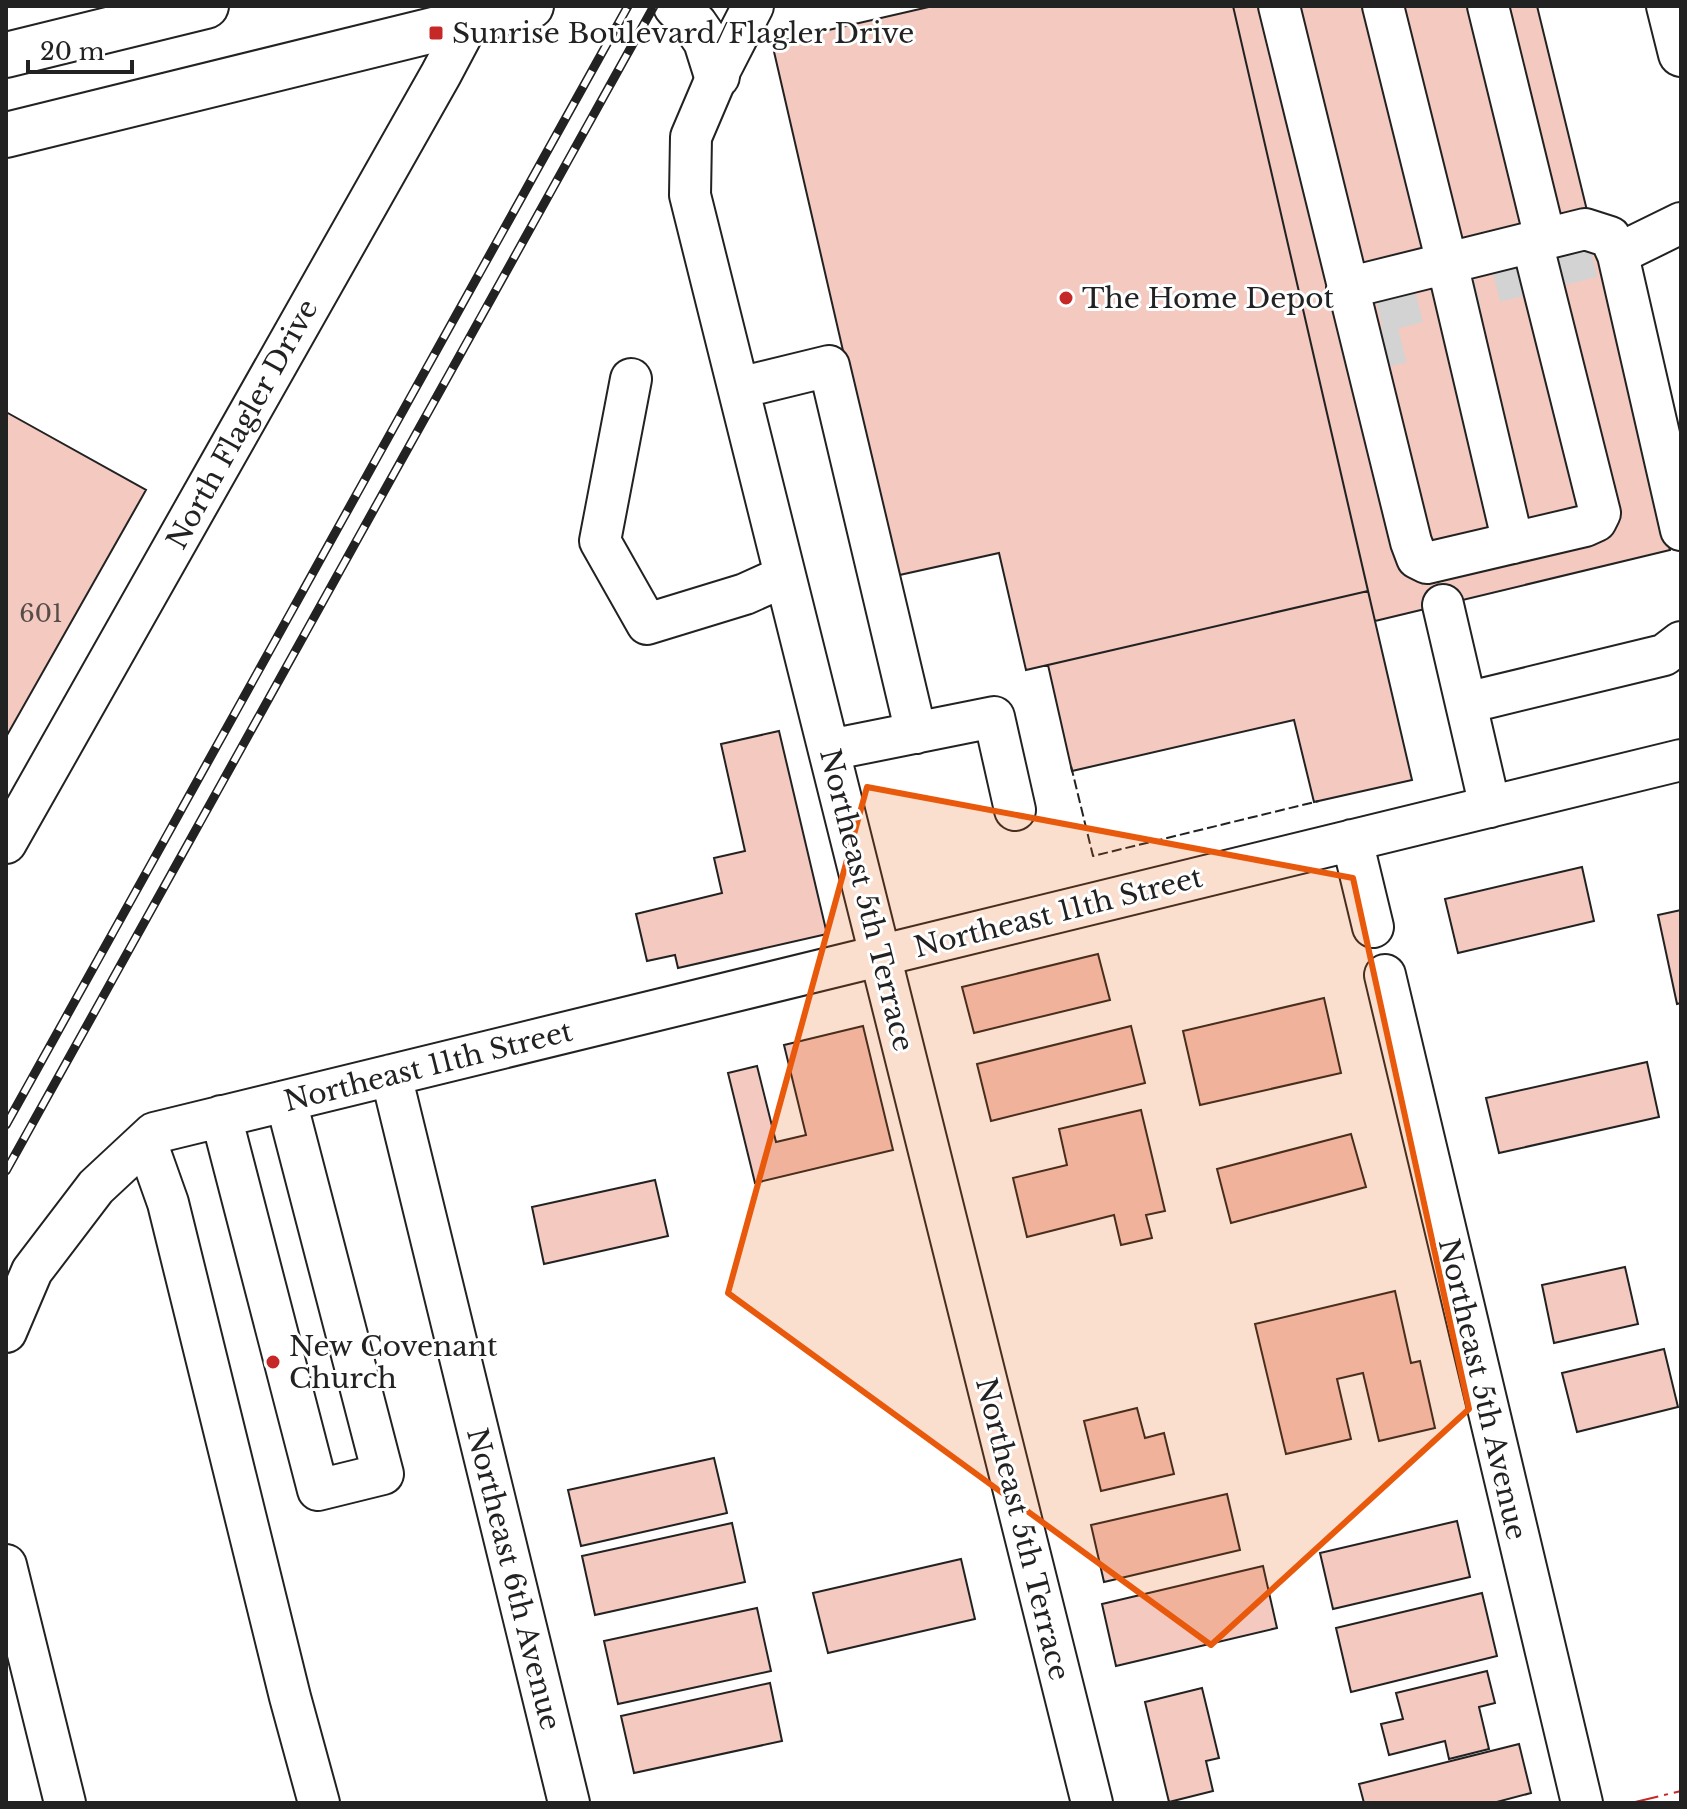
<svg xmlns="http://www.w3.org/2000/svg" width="1687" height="1809" viewBox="0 0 1687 1809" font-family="'Libre Baskerville',serif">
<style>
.building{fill:#f3c9c0;stroke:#222;stroke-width:2}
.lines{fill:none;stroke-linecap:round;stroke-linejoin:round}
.minor-tunnel{stroke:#d3d3d3;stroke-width:40;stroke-dasharray:40 20;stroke-linecap:butt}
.minor-casing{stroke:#222;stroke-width:44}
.major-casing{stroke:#222;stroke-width:48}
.minor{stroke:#fff;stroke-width:40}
.major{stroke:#fff;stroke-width:44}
.rail-casing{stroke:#222;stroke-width:9}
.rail{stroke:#fff;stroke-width:6;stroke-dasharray:18;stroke-linecap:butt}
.fence{stroke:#222;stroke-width:2;stroke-dasharray:10 4;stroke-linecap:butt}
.power{stroke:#c62828;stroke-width:2;stroke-dasharray:28 6 4 6;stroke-linecap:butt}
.marked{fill:#e8590c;fill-opacity:0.2;stroke:#e8590c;stroke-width:6;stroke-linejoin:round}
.poi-dot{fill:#c62828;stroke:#fff;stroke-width:3}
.labels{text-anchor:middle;stroke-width:6;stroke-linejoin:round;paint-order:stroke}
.number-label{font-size:24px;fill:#564c4a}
.poi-label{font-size:28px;fill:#222;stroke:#fff;text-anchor:start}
.street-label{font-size:28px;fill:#222;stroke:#fff}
</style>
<rect width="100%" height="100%" fill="#fff"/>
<path class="building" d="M 933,6 L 1233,6 L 1368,591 L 1026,670 L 999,553 L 895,576 L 772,43 Z
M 1233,6 L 1537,6 L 1670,550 L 1375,621 Z
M 6,412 L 146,490 L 6,737 Z
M 1368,591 L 1412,780 L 1314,802 L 1294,720 L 1072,771 L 1048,665 Z
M 779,731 L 827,934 L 678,968 L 675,955 L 647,961 L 636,914 L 722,893 L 714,858 L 745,851 L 721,744 Z
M 1582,867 L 1594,921 L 1458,953 L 1445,899 Z
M 1681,910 L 1681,1003 L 1677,1004 L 1658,915 Z
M 1098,954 L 1110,1000 L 974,1033 L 962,987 Z
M 1324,998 L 1341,1073 L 1200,1105 L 1183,1031 Z
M 863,1026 L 893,1150 L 755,1183 L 728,1073 L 757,1066 L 776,1142 L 806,1135 L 784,1045 Z
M 1131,1026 L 1145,1083 L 991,1121 L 977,1064 Z
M 1647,1062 L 1659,1117 L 1499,1153 L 1486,1098 Z
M 1141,1110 L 1165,1211 L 1146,1215 L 1152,1238 L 1121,1245 L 1114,1215 L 1027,1237 L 1013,1178 L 1067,1165 L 1059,1129 Z
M 1351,1134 L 1366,1187 L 1231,1223 L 1217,1169 Z
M 655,1180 L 668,1236 L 544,1264 L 532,1207 Z
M 1625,1267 L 1638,1324 L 1554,1343 L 1542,1285 Z
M 1395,1291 L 1411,1363 L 1420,1361 L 1435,1428 L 1379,1441 L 1363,1373 L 1337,1379 L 1351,1439 L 1286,1454 L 1255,1324 Z
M 1664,1349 L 1678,1407 L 1577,1432 L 1562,1373 Z
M 1137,1408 L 1145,1438 L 1164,1433 L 1174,1474 L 1101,1491 L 1084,1421 Z
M 714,1458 L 727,1513 L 581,1546 L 568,1490 Z
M 1227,1494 L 1240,1550 L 1104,1582 L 1091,1525 Z
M 1457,1521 L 1470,1577 L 1333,1609 L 1320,1553 Z
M 732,1523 L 745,1582 L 595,1615 L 582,1556 Z
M 961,1559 L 975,1619 L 828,1653 L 813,1593 Z
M 1263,1566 L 1277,1628 L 1116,1666 L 1102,1604 Z
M 1482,1593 L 1497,1656 L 1351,1692 L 1336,1628 Z
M 757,1608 L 771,1671 L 618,1704 L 604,1641 Z
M 1487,1671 L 1495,1703 L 1479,1707 L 1489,1749 L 1449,1759 L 1445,1741 L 1389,1755 L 1381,1724 L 1403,1719 L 1396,1693 Z
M 770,1683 L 782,1741 L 634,1773 L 621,1716 Z
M 1202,1688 L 1219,1758 L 1206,1761 L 1213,1791 L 1169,1802 L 1145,1702 Z
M 1519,1744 L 1531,1793 L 1493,1803 L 1364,1803 L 1359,1784 Z"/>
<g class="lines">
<path class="minor-tunnel" d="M 1387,367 L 1374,314 L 1632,247"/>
<defs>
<path id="minor" d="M 753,6 L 717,76 L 691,137 L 690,195 L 1092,1803
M 1279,6 L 1411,542 L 1417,558 L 1427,563 L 1585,526 L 1596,521 L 1600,513 L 1532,242
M 1383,6 L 1447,263 L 1513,543
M 1488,6 L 1545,238
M 1632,247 L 1681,223
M 1347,288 L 1585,229 L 1610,237 L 1618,255 L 1681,530
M 631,379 L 600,541 L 647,624 L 745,594 L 785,576
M 739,388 L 829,366 L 916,733
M 1443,605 L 1490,807
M 1466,703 L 1664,655 L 1681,642
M 829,750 L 994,717 L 1015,810
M 1352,840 L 1373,927
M 6,843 L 441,74 L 477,6
M 1385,975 L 1582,1803
M 391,1075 L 569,1803
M 221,1116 L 318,1490 L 383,1474 L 286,1101
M 146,1141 L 168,1203 L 290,1697 L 319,1803
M 6,1332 L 32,1271 L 96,1187 L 154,1133 L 1681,760
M 6,1565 L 65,1803"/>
<path id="major" d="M 676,6 L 695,25 L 706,41 L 717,76
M 1669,6 L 1681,54
M 6,55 L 206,6
M 6,135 L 531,6"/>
</defs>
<use href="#minor" class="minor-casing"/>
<use href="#major" class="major-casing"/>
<use href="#minor" class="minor"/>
<use href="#major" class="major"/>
<defs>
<path id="rail" d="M 6,1125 L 628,6
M 6,1171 L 654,6"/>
</defs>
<use href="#rail" class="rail-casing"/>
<use href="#rail" class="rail"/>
<path class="fence" d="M 1071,766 L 1093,856 L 1319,801"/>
<path class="power" d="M 1631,1803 L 1681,1791"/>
</g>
<path class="marked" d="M 867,787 L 1353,878 L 1469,1409 L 1211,1645 L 728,1293 Z"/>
<g class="poi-dot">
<rect x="428" y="25" width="16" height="16" rx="4"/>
<circle cx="1066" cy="298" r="8"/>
<circle cx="273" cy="1362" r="8"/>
</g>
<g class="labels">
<g class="number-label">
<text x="41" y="622">601</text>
</g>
<g class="poi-label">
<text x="452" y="43">Sunrise Boulevard/Flagler Drive</text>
<text x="1082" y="308">The Home Depot</text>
<text x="289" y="1356">New Covenant<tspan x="289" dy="32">Church</tspan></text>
</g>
<g class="street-label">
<text transform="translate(242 424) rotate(-61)" y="10">North Flagler Drive</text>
<text transform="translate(867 900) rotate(76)" y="10">Northeast 5th Terrace</text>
<text transform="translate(1058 912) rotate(-14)" y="10">Northeast 11th Street</text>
<text transform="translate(428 1066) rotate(-14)" y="10">Northeast 11th Street</text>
<text transform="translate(1483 1389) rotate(77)" y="10">Northeast 5th Avenue</text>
<text transform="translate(1023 1529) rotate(76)" y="10">Northeast 5th Terrace</text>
<text transform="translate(514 1579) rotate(76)" y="10">Northeast 6th Avenue</text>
</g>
</g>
<rect width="1687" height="1809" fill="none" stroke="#222222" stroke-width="16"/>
<path d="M28 60v12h104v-12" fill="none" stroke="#222222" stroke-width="4"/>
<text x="40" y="60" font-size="24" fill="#222222" stroke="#ffffff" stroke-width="6" paint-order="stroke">20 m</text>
</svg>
